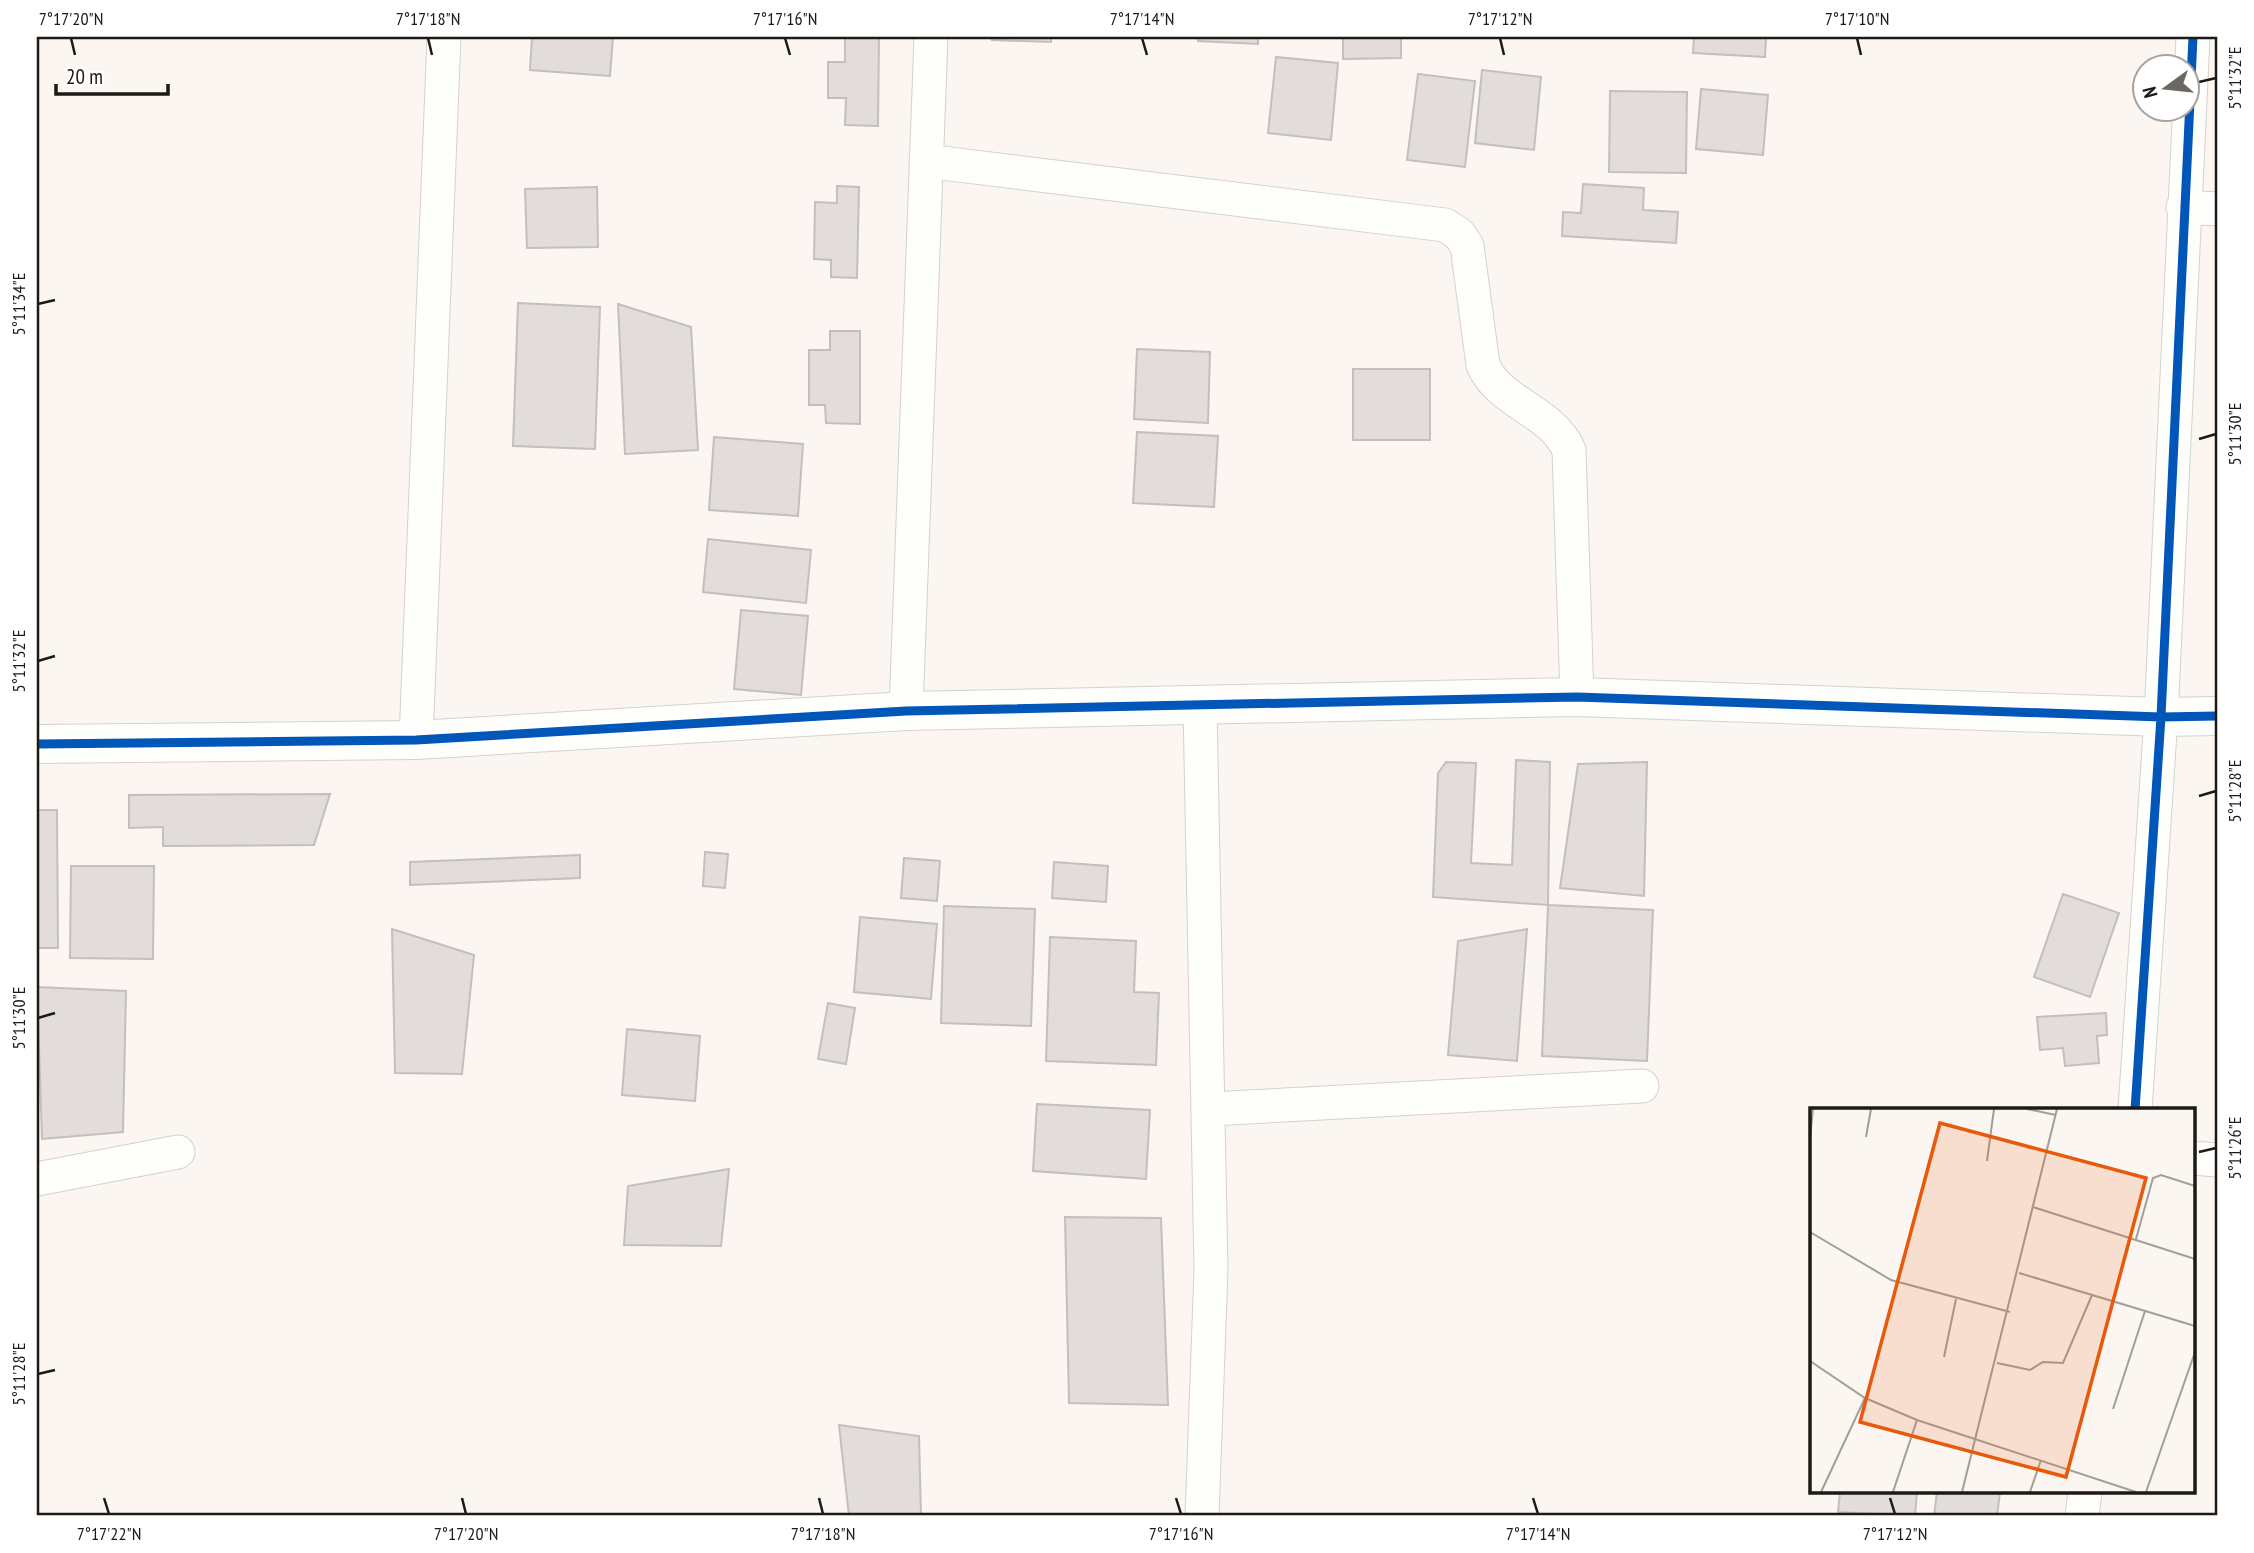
<svg xmlns="http://www.w3.org/2000/svg" width="2254" height="1553" viewBox="0 0 2254 1553" font-family="'PT Sans Narrow',sans-serif">
<style>
.building{fill:#e2ddda;stroke:#c4bebc;stroke-width:2}
.lines{fill:none;stroke-linecap:round;stroke-linejoin:round}
.minor-casing{stroke:#d5d1cc;stroke-width:35}
.tertiary-casing{stroke:#d5d1cc;stroke-width:40}
.minor{stroke:#fefefd;stroke-width:33}
.tertiary{stroke:#fefefd;stroke-width:38}
.cycleway-casing{stroke:#fff;stroke-width:13}
.cycleway{stroke:#0057b8;stroke-width:9}
.ticks{fill:none;stroke:#1d1a15;stroke-width:2.5}
.inset-road{fill:none;stroke:#a29e99;stroke-width:2}
.view{fill:#e8590c;fill-opacity:0.15;stroke:#e8590c;stroke-width:3.5}
.inset-edge{fill:none;stroke:#1d1a15;stroke-width:3.5}
.neatline{fill:none;stroke:#1d1a15;stroke-width:2.5}
.ticks-label{font-size:18px;text-anchor:middle;fill:#1d1a15}
</style>
<rect width="100%" height="100%" fill="#fbf6f1"/>
<path class="building" d="M 532,37 L 613,37 L 610,76 L 530,70 Z
M 845,37 L 879,37 L 878,126 L 845,125 L 846,98 L 828,98 L 828,62 L 845,62 Z
M 992,37 L 1051,37 L 1051,42 L 992,40 Z
M 1198,37 L 1258,37 L 1258,44 L 1198,41 Z
M 1343,37 L 1401,37 L 1401,58 L 1343,59 Z
M 1694,37 L 1766,37 L 1765,57 L 1693,53 Z
M 1276,57 L 1338,63 L 1331,140 L 1268,133 Z
M 1482,70 L 1541,77 L 1534,150 L 1475,143 Z
M 1418,74 L 1475,81 L 1465,167 L 1407,160 Z
M 1701,89 L 1768,95 L 1763,155 L 1696,149 Z
M 1610,91 L 1687,92 L 1686,173 L 1609,172 Z
M 1583,184 L 1644,188 L 1643,210 L 1678,212 L 1676,243 L 1562,236 L 1563,212 L 1581,213 Z
M 837,186 L 859,187 L 857,278 L 831,277 L 831,260 L 814,259 L 815,202 L 837,203 Z
M 597,187 L 598,247 L 527,248 L 525,189 Z
M 518,303 L 600,307 L 595,449 L 513,446 Z
M 618,304 L 691,327 L 698,450 L 625,454 Z
M 830,331 L 860,331 L 860,424 L 826,423 L 825,405 L 809,405 L 809,350 L 830,350 Z
M 1137,349 L 1210,352 L 1208,423 L 1134,419 Z
M 1353,369 L 1430,369 L 1430,440 L 1353,440 Z
M 1137,432 L 1218,436 L 1214,507 L 1133,503 Z
M 714,437 L 803,444 L 798,516 L 709,510 Z
M 708,539 L 811,550 L 806,603 L 703,592 Z
M 741,610 L 808,616 L 801,695 L 734,689 Z
M 1516,760 L 1550,762 L 1548,905 L 1433,897 L 1438,773 L 1446,762 L 1476,763 L 1471,863 L 1512,865 Z
M 1647,762 L 1644,896 L 1560,888 L 1578,764 Z
M 330,794 L 314,845 L 163,846 L 163,827 L 129,828 L 129,795 Z
M 37,810 L 57,810 L 58,948 L 37,948 Z
M 705,852 L 728,854 L 725,888 L 703,886 Z
M 580,855 L 580,878 L 410,885 L 410,862 Z
M 904,858 L 940,861 L 937,901 L 901,898 Z
M 1054,862 L 1108,866 L 1106,902 L 1052,898 Z
M 71,866 L 154,866 L 153,959 L 70,958 Z
M 2063,894 L 2119,913 L 2090,997 L 2034,977 Z
M 1548,905 L 1653,910 L 1647,1061 L 1542,1056 Z
M 944,906 L 1035,909 L 1031,1026 L 941,1023 Z
M 860,917 L 937,924 L 931,999 L 854,992 Z
M 392,929 L 474,955 L 462,1074 L 395,1073 Z
M 1527,929 L 1517,1061 L 1448,1055 L 1458,941 Z
M 1050,937 L 1136,941 L 1134,992 L 1159,993 L 1156,1065 L 1046,1061 Z
M 37,987 L 126,991 L 123,1132 L 42,1139 Z
M 828,1003 L 855,1008 L 846,1064 L 818,1059 Z
M 2106,1013 L 2107,1035 L 2097,1036 L 2099,1063 L 2065,1066 L 2063,1048 L 2040,1050 L 2037,1017 Z
M 627,1029 L 700,1036 L 695,1101 L 622,1095 Z
M 1037,1104 L 1150,1110 L 1146,1179 L 1033,1171 Z
M 729,1169 L 721,1246 L 624,1245 L 628,1186 Z
M 1065,1217 L 1161,1218 L 1168,1405 L 1069,1403 Z
M 839,1425 L 919,1436 L 921,1516 L 849,1516 Z
M 1840,1492 L 1917,1492 L 1915,1516 L 1838,1512 Z
M 1937,1492 L 2000,1492 L 1997,1516 L 1934,1516 Z"/>
<g class="lines">
<defs>
<path id="minor" d="M 926,161 L 1445,225 L 1459,234 L 1467,246 L 1483,365 C 1500,404 1551,410 1569,450 L 1577,697
M 2183,207 L 2217,209
M 1200,706 L 1211,1270 L 1202,1516
M 906,711 L 931,37
M 416,740 L 444,37
M 1210,1109 L 1642,1086
M 2135,1110 L 2161,717 L 2193,37
M 2193,1158 L 2217,1160
M 37,1179 L 178,1152
M 2082,1516 L 2085,1492"/>
<path id="tertiary" d="M 37,744 L 416,740 L 906,711 L 1577,697 L 2161,717 L 2217,716"/>
</defs>
<use href="#minor" class="minor-casing"/>
<use href="#tertiary" class="tertiary-casing"/>
<use href="#minor" class="minor"/>
<use href="#tertiary" class="tertiary"/>
<defs>
<path id="cycleway" d="M 37,744 L 416,740 L 906,711 L 1577,697 L 2161,717 L 2217,716
M 2135,1110 L 2161,717 L 2193,37"/>
</defs>
<use href="#cycleway" class="cycleway-casing"/>
<use href="#cycleway" class="cycleway"/>
</g>
<path class="ticks" d="M 71,38 L 75,55M 428,38 L 432,55M 785,38 L 790,55M 1142,38 L 1147,55M 1500,38 L 1504,55M 1857,38 L 1861,55M 2199,82 L 2216,78M 38,304 L 55,300M 2199,439 L 2216,434M 38,661 L 55,656M 2199,796 L 2216,791M 38,1018 L 55,1013M 2199,1152 L 2216,1148M 38,1374 L 55,1370M 104,1498 L 109,1514M 462,1498 L 466,1514M 819,1498 L 823,1514M 1176,1498 L 1181,1514M 1533,1498 L 1538,1514M 1890,1498 L 1895,1514"/>
<g transform="translate(1810 1108)">
<rect width="385" height="385" fill="#fbf6f1"/>
<path class="inset-road" d="M 217,1 L 246,7M 56,29 L 61,1M 0,30 L 3,1M 177,53 L 184,1M 223,99 L 385,151M 0,124 L 81,172 L 200,204M 326,131 L 343,70 L 351,67 L 385,78M 209,165 L 385,218M 134,249 L 146,191M 0,253 L 55,290 L 107,312 L 326,384M 187,255 L 220,262 L 233,254 L 253,255 L 282,187M 303,301 L 335,203M 11,384 L 55,290M 83,384 L 107,312M 152,384 L 247,1M 220,384 L 231,352M 336,384 L 385,244"/>
<path class="view" d="M 130,15 L 336,70 L 256,369 L 50,314 Z"/>
<rect width="385" height="385" class="inset-edge"/>
</g>
<rect width="2254" height="1553" fill="none" stroke="#ffffff" stroke-width="77"/>
<g transform="translate(2166 88) rotate(255)"><circle r="33" fill="#ffffff" stroke="#a5a3a1" stroke-width="2"/>
<path d="M0-5L12 26L0 18L-12 26Z" fill="#6b6762"/>
<text y="-10" font-size="19" font-weight="bold" text-anchor="middle" fill="#1d1a15">N</text>
</g>
<path d="M56 84v10h112v-10" fill="none" stroke="#1d1a15" stroke-width="3.5"/>
<text x="66" y="84" font-size="21" fill="#1d1a15" stroke="#ffffff" stroke-width="5" paint-order="stroke">20 m</text>
<rect x="38" y="38" width="2178" height="1476" class="neatline"/>
<g class="ticks-label">
<text x="71" y="25">7°17'20"N</text>
<text x="428" y="25">7°17'18"N</text>
<text x="785" y="25">7°17'16"N</text>
<text x="1142" y="25">7°17'14"N</text>
<text x="1500" y="25">7°17'12"N</text>
<text x="1857" y="25">7°17'10"N</text>
<text transform="translate(2235 78) rotate(-90)" y="6">5°11'32"E</text>
<text transform="translate(19 304) rotate(-90)" y="6">5°11'34"E</text>
<text transform="translate(2235 434) rotate(-90)" y="6">5°11'30"E</text>
<text transform="translate(19 661) rotate(-90)" y="6">5°11'32"E</text>
<text transform="translate(2235 791) rotate(-90)" y="6">5°11'28"E</text>
<text transform="translate(19 1018) rotate(-90)" y="6">5°11'30"E</text>
<text transform="translate(2235 1148) rotate(-90)" y="6">5°11'26"E</text>
<text transform="translate(19 1374) rotate(-90)" y="6">5°11'28"E</text>
<text x="109" y="1540">7°17'22"N</text>
<text x="466" y="1540">7°17'20"N</text>
<text x="823" y="1540">7°17'18"N</text>
<text x="1181" y="1540">7°17'16"N</text>
<text x="1538" y="1540">7°17'14"N</text>
<text x="1895" y="1540">7°17'12"N</text>
</g>
</svg>
